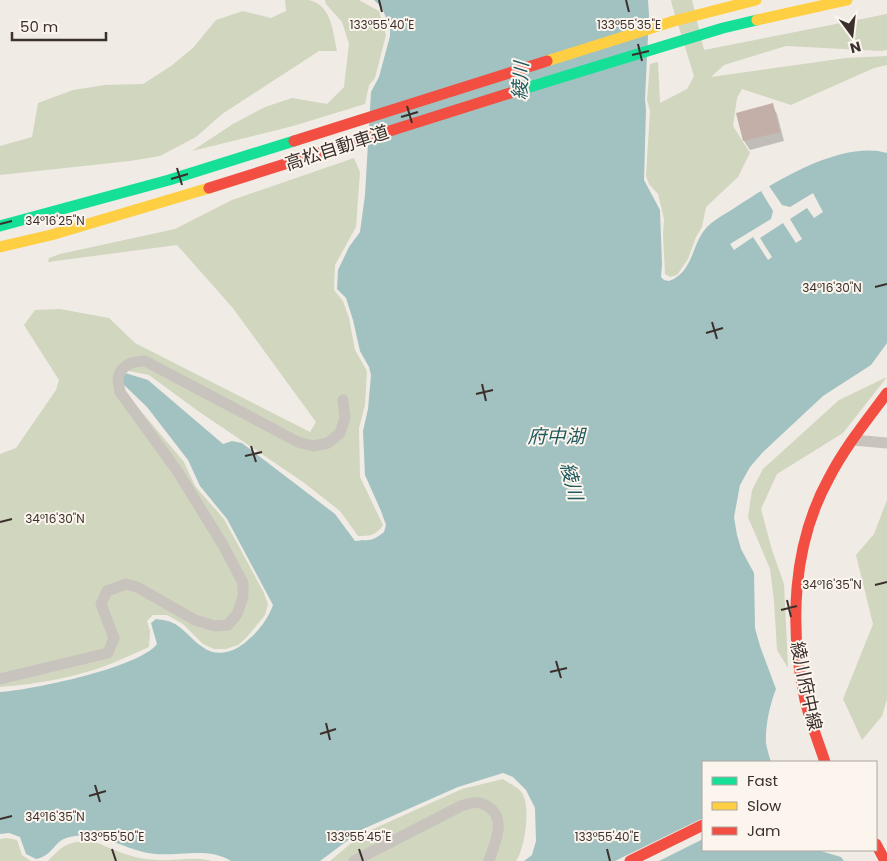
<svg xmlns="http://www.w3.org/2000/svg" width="887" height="861" viewBox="0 0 887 861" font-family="Poppins,'Noto Sans JP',sans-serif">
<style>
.green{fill:#d1d6bf}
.water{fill:#a1c2c1}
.pier{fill:#f0ebe5}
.shadow{fill:#0003}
.building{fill:#c3afa7}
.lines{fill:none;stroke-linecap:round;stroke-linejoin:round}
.street{stroke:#c9c3be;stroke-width:11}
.fast{stroke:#16e098;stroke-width:11}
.slow{stroke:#ffcf43;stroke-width:11}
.jam{stroke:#f24e42;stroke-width:11}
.ticks{fill:none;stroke:#3b302b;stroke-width:2}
.labels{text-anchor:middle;stroke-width:4;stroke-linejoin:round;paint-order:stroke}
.street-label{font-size:18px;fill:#3b302b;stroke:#fbf5ee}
.water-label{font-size:19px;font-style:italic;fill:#1f5a5e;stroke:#fbf5ee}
.ticks-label{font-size:12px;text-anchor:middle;fill:#3b302b;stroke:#fbf5ee;stroke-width:4;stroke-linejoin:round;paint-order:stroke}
</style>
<rect width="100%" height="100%" fill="#f0ebe5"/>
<path class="green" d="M 285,0 C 292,0 302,0 309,0 C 332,5 333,33 337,51 L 319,51 L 222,114 L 196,137 L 160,156 L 130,161 L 0,175 L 0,146 L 32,137 L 38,103 L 73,90 L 105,85 L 143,84 L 171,66 L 193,48 L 216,20 L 243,11 L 271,18 L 286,11 Z
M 325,0 L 359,0 L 379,11 L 386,35 L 375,78 L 369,85 L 365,104 L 293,126 L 192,151 L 233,124 L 265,107 L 292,98 L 327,104 L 344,87 L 349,44 L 342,22 L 326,4 Z
M 671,0 L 692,0 L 704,50 L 887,14 L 887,50 L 881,51 L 786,46 L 724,65 L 711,77 L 846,58 L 887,56 L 887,65 L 874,68 L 791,105 L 742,89 L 737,98 L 733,126 L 750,153 L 738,177 L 706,207 L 702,227 L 696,237 L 688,259 L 677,275 L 670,277 L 665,274 L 663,235 L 664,219 L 658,194 L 649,184 L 646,176 L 650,111 L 647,100 L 650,64 L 658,62 L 660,103 L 687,89 L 694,76 L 672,5 Z
M 354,158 L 360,172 L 356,227 L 335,265 L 334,290 L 343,301 L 349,318 L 355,350 L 367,371 L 365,405 L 359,428 L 360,477 L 383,525 C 376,536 369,536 358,536 L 340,511 L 303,482 L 198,411 L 149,375 L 119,369 L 124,391 L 184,462 L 195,486 L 224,519 L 263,591 L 268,604 L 265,615 L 247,637 L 238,645 L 226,649 L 214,649 L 203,644 L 183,624 L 167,615 L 153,615 L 147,621 L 150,631 L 149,647 C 137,652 125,658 113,663 C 78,677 38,684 0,687 L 0,454 L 16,448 L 56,390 L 59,380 L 24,325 L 35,310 L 60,309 L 109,318 L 135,343 L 310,432 L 316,422 L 232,307 L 177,245 L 48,262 L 49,258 L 60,254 L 175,229 L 232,200 Z
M 887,377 L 843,433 L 777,474 L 761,509 L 772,550 L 784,584 L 788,668 L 777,650 L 774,601 L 770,569 L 748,517 L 752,490 L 763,469 L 839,400 Z
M 887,500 L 887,699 L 882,716 L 862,740 L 843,699 L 873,624 L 856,555 L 874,534 Z
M 503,779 C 508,783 518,787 522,793 C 531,806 525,849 516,861 L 330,861 L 362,834 L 462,789 Z
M 6,838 L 17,840 L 22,855 L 31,861 L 0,861 L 0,839 Z
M 91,840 C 112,849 134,860 158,860 C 176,861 194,856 212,861 L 48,861 C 65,843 67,843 91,840 Z"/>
<path class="water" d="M 374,0 L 648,0 L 649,15 L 645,99 L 646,110 L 644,180 L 660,210 L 662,264 L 661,277 L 664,280 L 669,281 C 694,272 691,244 707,227 C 716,218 729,212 739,205 C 776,181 842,140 887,153 L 887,343 L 871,365 L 823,396 L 763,452 L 750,467 L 740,485 L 734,517 L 737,535 L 741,549 L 754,573 L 755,628 L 760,646 L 776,689 C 770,704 765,726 766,743 C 767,749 769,756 771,762 L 703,762 L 703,850 L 817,850 L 841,857 L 844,861 L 524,861 L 532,855 L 536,841 L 535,808 L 526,790 L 513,777 L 503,773 L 458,787 L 363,829 L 320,861 L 231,861 C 209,847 180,856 155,854 C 124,851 102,830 70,837 C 53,840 55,855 36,859 L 26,854 L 20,837 L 9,833 L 0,834 L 0,692 C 31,690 139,668 157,644 L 151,623 L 156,619 C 163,620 172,621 178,626 C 187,632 194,642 204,648 C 219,658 237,651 249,639 C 259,631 269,617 273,605 L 227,519 L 200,486 L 188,460 L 147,407 L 122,383 L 122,372 L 148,380 L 223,444 L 232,441 L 242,443 L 335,514 L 355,541 C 370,539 370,543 384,532 L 386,525 L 381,511 L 365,475 L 363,431 L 368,409 L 371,375 L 369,367 L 360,351 L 353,320 L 346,298 L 337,289 L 338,270 L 349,247 L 360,232 L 365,195 L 371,92 L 379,77 L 390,36 L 390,27 L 382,8 Z"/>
<path class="pier" d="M 769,186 L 782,205 L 790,207 L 813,193 L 823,212 L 814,218 L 807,208 L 790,219 L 802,239 L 796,243 L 783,223 L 760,238 L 772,257 L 768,260 L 753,237 L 734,250 L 730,244 L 771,219 L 773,211 L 761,191 Z
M 703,818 L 703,839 L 659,861 L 615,861 Z"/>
<path class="shadow" d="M 772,105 L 777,114 L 784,141 L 750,150 L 744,141 L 737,114 Z"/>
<path class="building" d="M 773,103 L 780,132 L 743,141 L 736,113 Z"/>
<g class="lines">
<path class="street" d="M 853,440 L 887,443
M 0,679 L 108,653 L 114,638 L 101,604 L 107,591 L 126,584 L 137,587 L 195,620 L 215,626 L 228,625 L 237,614 L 243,597 L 243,583 L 223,545 L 178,472 L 120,392 C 120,389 118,384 118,380 C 119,365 134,361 145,361 L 298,442 L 313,446 L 328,443 L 340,433 L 345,418 L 343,400
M 354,861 L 461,806 C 473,802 481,800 491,809 C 506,821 494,845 489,861"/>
<path class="fast" d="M 523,89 L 723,28 L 757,20
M 0,226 L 169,180 L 294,141"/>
<path class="slow" d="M 757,20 L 847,0
M 547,61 L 674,21 L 756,0
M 0,247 L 51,235 L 209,188"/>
<path class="jam" d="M 294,141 L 547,61
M 209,188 L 523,89
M 825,762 C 818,741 810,721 805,700 C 789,627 792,545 829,478 C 845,447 867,420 887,393
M 876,844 L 885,861
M 630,861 L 703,825"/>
</g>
<path class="ticks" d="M 379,0 L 382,12M 626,0 L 629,12M 638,44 L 642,61M 632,55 L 649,51M 407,106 L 412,123M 401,117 L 418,112M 177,168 L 182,185M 171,179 L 188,174M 0,224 L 12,221M 875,287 L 887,284M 712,322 L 717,339M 706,333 L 723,328M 482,384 L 486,401M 476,394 L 493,390M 251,446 L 256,462M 245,456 L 262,452M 0,522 L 12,519M 875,585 L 887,582M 787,600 L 791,617M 781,610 L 797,606M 556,661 L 561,678M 550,672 L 567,668M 326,723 L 330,740M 320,734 L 336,729M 95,785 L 100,802M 89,796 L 106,791M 0,819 L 12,816M 112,849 L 116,861M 359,849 L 363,861M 607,849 L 610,861"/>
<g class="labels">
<g class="street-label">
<text transform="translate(337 148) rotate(-18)" y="6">高松自動車道</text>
<text transform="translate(806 686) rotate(78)" y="6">綾川府中線</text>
</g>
<g class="water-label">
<text transform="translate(520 81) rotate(-87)" y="7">綾川</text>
<text x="556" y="443">府中湖</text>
<text transform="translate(572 481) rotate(76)" y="7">綾川</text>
</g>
</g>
<g class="ticks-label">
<text x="382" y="29">133°55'40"E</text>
<text x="629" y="29">133°55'35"E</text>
<text x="55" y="225">34°16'25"N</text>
<text x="832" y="292">34°16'30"N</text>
<text x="55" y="523">34°16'30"N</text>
<text x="832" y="589">34°16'35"N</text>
<text x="55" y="821">34°16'35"N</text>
<text x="112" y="841">133°55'50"E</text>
<text x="359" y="841">133°55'45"E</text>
<text x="607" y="841">133°55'40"E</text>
</g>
<rect x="702" y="761" width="175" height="90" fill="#fbf5ee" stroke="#aea6a0"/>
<rect x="712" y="777" width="25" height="8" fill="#16e098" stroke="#aea6a0"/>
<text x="747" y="786" font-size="15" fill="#3b302b">Fast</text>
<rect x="712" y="802" width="25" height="8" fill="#ffcf43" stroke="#aea6a0"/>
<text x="747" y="811" font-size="15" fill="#3b302b">Slow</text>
<rect x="712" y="827" width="25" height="8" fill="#f24e42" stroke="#aea6a0"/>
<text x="747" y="836" font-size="15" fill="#3b302b">Jam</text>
<g transform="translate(852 35) rotate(165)" stroke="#fbf5ee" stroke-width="4" paint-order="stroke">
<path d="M0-4L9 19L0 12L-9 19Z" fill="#3b302b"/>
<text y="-8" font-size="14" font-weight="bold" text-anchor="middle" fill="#3b302b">N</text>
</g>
<path d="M12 32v8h94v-8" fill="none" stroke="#3b302b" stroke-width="2.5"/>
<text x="20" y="32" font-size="15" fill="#3b302b" stroke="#fbf5ee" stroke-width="4" paint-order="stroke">50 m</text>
</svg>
